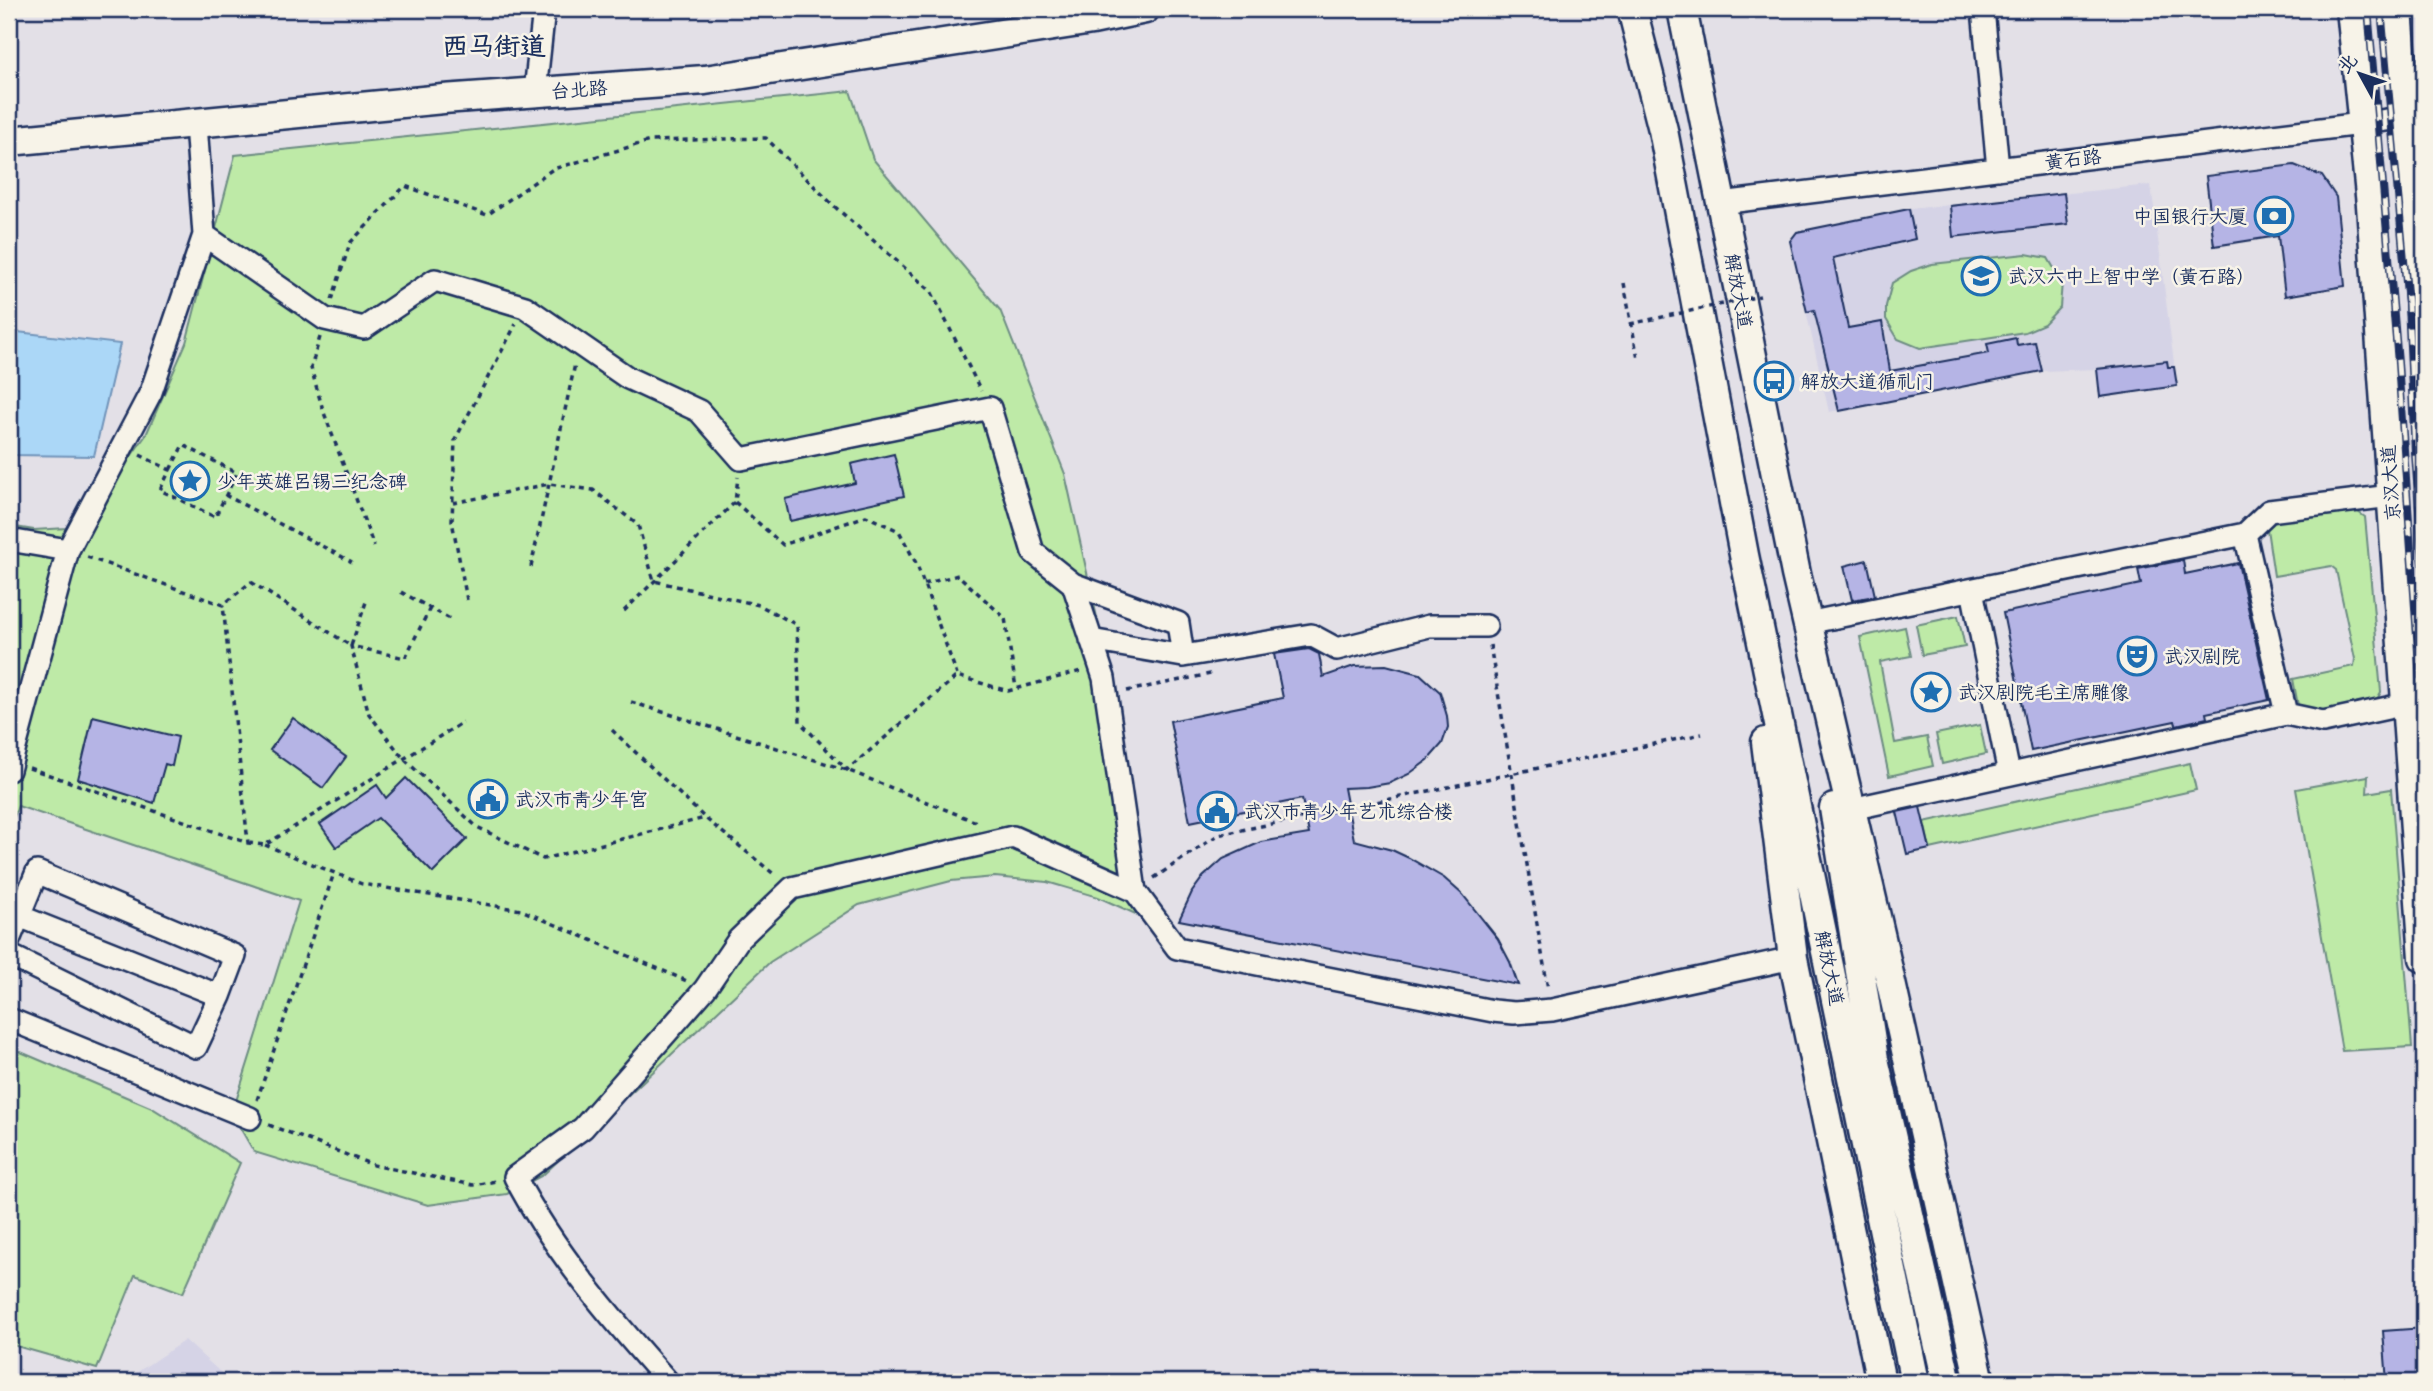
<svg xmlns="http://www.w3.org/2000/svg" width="2433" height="1391" viewBox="0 0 2433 1391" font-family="Mali,'LXGW WenKai TC',sans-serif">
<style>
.built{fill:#d5d3e6}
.green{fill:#beeaa7;stroke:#6c8c82;stroke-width:2}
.water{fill:#abd7f7;stroke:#7194ba;stroke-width:2}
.building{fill:#b5b4e5;stroke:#1b2f5e;stroke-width:2}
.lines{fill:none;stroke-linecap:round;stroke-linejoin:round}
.minor-casing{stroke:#1b2f5e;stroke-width:26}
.major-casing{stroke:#1b2f5e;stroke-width:33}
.path{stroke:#1b2f5e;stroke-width:3.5;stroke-dasharray:5 5;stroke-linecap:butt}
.minor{stroke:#f7f3e8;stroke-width:21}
.major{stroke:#f7f3e8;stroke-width:28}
.rail-casing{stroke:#1b2f5e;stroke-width:8}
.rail{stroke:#f7f3e8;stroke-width:5;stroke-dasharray:16;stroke-linecap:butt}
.path-bridge{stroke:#1b2f5e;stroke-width:3.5;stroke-dasharray:5 5;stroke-linecap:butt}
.labels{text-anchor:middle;stroke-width:5;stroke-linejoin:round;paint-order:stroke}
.street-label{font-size:19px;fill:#1b2f5e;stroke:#f7f3e8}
.poi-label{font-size:19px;fill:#1b2f5e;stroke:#f7f3e8;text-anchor:start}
.district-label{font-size:26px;font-weight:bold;fill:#1b2f5e;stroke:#f7f3e8}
</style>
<rect width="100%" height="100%" fill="#e3e0e7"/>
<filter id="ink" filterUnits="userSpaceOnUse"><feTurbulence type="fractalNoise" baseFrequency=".0143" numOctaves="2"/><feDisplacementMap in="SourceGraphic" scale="14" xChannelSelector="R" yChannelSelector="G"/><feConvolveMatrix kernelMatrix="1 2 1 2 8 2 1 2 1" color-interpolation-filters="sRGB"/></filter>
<g filter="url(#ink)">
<path class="built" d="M 2151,185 L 2177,386 L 2100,397 L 2097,369 L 2042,371 L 1829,412 L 1790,241 L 1797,232 L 1909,209 Z
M 185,1340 L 231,1382 L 126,1382 L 127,1379 Z"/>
<path class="green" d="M 850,91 L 873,159 L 1000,310 L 1065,474 L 1108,667 L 1149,920 L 1098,897 L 1047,882 L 995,877 L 951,881 L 859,905 L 770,962 L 543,1175 L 507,1194 L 428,1205 L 254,1152 L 232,1114 L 299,901 L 18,806 L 9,830 L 9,526 L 34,530 L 67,528 L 92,511 L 146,435 L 186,343 L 235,155 Z
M 2026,254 L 2048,258 L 2062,282 L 2060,307 L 2044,324 L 2025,332 L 1920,348 L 1898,339 L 1886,319 L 1886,306 L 1892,283 L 1911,271 L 1932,264 Z
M 2355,510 L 2365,517 L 2381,692 L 2376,701 L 2309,714 L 2299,711 L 2293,679 L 2354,666 L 2355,659 L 2336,570 L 2331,566 L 2274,576 L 2267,529 L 2275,517 Z
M 1958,616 L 1965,647 L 1922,655 L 1916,625 Z
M 1905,627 L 1911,656 L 1880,662 L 1895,743 L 1927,737 L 1933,766 L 1889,776 L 1860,637 Z
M 1980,725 L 1986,754 L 1942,764 L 1936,734 Z
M 2190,763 L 2196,790 L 1930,849 L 1924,822 Z
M 2368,776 L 2367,793 L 2391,789 L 2412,1047 L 2342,1051 L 2296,789 Z
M 9,1047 L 152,1108 L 240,1163 L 183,1293 L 135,1275 L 97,1369 L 9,1344 Z"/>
<path class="water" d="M 9,331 L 120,344 L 94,456 L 9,455 Z"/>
<path class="building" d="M 2294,165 L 2322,176 L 2336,197 L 2345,286 L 2285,296 L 2278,236 L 2214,246 L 2206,176 Z
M 2064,193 L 2068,224 L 1953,237 L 1950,206 Z
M 1909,209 L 1915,239 L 1833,258 L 1848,328 L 1882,322 L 1890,371 L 1989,353 L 1987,344 L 2016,338 L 2017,345 L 2035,342 L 2042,371 L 1839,411 L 1814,310 L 1807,312 L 1790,241 L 1797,232 Z
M 2167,361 L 2168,367 L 2174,367 L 2177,386 L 2100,397 L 2097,369 Z
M 894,454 L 904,496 L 790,521 L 785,499 L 855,483 L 851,464 Z
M 1867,560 L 1875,596 L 1852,600 L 1844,566 Z
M 2183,560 L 2185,574 L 2238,563 L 2269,700 L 2206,713 L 2207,718 L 2176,725 L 2175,721 L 2031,751 L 2003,613 L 2141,584 L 2138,569 Z
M 1309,649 L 1319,654 L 1323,677 L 1354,666 L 1386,665 L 1420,674 L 1440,692 L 1447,716 L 1448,727 L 1442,744 L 1428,760 L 1409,774 L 1390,783 L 1367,787 L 1344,788 L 1354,840 L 1392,850 L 1409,858 L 1444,878 L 1463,895 L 1498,939 L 1510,962 L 1518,985 L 1179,920 L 1192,892 L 1203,877 L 1223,859 L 1261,842 L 1309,834 L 1302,799 L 1190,822 L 1170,721 L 1283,698 L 1274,654 Z
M 93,716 L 178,737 L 172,766 L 165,764 L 154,803 L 78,779 Z
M 293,718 L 346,757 L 323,788 L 270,750 Z
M 406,778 L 467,839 L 433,873 L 378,818 L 336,847 L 320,824 L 377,785 L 386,798 Z
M 1920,807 L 1930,849 L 1907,854 L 1897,812 Z
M 2424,1328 L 2424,1382 L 2387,1382 L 2383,1331 Z"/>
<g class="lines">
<defs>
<path id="minor" d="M 1983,9 L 1998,169
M 535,92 L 544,9
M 1721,203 L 2361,124 L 2424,114
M 204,235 L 325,319 L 364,328 L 435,280 L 525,307 L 628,378 L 699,411 L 741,459 L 990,408 L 1033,552 L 1073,584 L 1178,623 L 1183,656 L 1311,635 L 1337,649 L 1429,626 L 1486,626
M 2245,534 L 2286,714
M 9,540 L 68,550 L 151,392 L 204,235 L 196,124
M 1073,584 L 1104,678 L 1135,891
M 1972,590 L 2009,774
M 1807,623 L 2245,534 L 2269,511 L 2391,496
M 1091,640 L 1183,656
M 9,770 L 68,550
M 1851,809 L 2286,714 L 2323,722 L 2406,704
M 9,912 L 19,916 L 220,996 L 235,956 L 37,872 L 9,940
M 9,955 L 196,1047 L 220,996
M 9,1019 L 250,1118
M 668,1382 C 612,1319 554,1252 515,1177 L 583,1128 L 705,989 L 739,939 L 792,888 L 1013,837 L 1135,891 L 1177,948 L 1493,1011 L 1514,1013 L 1552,1010 L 1793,958"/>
<path id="major" d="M 1632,9 L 1663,130 L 1744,555 L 1915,1382
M 1682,9 L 1796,574 L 1881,938 L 1980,1382
M 2351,9 L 2371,205 L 2424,958
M 2398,9 L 2424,349
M 9,141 L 443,99 L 705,80 L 1092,20 L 1145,9
M 1766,742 L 1793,958 L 1881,1382
M 1834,808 L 1874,1059 L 1947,1382"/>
</defs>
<use href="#minor" class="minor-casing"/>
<use href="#major" class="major-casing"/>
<path class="path" d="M 1624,283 L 1638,359
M 332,300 L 350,243 L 405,186 L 487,215 L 553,169 L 650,141 L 766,138 L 834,206 L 931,291 L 981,391
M 320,337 L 311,368 L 323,410 L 374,547
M 140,455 L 170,470 L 160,490 L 215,517 L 237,473 L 183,445 L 170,470
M 225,495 L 352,562
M 735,502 L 783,545 L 866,516 L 899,531 L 917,565 L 957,675
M 453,503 L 549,484 L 593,490 L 638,525 L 654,581 L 759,605 L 797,625 L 800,722 L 847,770 L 957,676 L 1008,691 L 1081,671
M 87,557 L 223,605 L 251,582 L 351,646 L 366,602
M 531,567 L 575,364
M 924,584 L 958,575 L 1005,618 L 1016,688
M 401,592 L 450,619
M 467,600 L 452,521 L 455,440 L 516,324
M 430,608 L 405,658 L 351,646 L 369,714 L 404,759 L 477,827 L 543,859 L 705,818
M 624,611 L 735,502 L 738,477
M 1490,645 L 1548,989
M 1127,691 L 1215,673
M 631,702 L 847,770 L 979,823
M 612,730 L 705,818 L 775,875
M 29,768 L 248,843 L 223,605
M 248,843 L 265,845 L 463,722
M 265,845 L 362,884 L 521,910 L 687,981
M 1154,878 L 1218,835 L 1702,734
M 257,1100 L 334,873
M 269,1125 L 373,1165 L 473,1185 L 496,1181"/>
<use href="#minor" class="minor"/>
<use href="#major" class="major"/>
<defs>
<path id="rail" d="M 2368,9 L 2398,363 L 2424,737
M 2381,9 L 2408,304 L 2415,453 L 2424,580"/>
</defs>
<use href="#rail" class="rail-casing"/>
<use href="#rail" class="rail"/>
<path class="path-bridge" d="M 1630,324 L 1760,296"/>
</g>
</g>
<defs>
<symbol id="bank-ring" viewBox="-11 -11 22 22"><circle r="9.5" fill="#f7f3e8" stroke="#1f6fb2" stroke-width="1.5"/><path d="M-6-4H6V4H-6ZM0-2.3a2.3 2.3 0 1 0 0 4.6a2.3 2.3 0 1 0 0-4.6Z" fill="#1f6fb2"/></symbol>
<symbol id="school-ring" viewBox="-11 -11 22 22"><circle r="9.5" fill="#f7f3e8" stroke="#1f6fb2" stroke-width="1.5"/><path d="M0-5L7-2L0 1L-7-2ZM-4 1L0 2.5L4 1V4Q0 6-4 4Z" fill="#1f6fb2"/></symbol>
<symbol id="bus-ring" viewBox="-11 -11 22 22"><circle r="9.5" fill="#f7f3e8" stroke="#1f6fb2" stroke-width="1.5"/><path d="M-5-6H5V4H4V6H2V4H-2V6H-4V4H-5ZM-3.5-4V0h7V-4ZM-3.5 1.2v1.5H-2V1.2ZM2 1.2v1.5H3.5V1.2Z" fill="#1f6fb2"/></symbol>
<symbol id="sight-ring" viewBox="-11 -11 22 22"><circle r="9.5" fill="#f7f3e8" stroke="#1f6fb2" stroke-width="1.5"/><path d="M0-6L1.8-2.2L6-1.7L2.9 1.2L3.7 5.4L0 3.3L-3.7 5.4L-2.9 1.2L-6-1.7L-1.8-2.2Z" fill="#1f6fb2"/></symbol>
<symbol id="theatre-ring" viewBox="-11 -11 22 22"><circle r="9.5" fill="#f7f3e8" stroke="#1f6fb2" stroke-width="1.5"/><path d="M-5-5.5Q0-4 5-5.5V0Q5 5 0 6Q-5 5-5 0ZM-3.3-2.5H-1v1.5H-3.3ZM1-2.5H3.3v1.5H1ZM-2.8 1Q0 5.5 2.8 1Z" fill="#1f6fb2"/></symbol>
<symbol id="civic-ring" viewBox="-11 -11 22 22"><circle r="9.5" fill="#f7f3e8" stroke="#1f6fb2" stroke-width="1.5"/><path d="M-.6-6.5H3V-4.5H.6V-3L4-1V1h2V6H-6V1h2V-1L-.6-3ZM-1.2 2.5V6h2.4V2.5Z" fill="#1f6fb2"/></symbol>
</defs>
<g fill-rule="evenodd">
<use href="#bank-ring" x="2252" y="194" width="44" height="44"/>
<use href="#school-ring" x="1959" y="254" width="44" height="44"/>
<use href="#bus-ring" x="1752" y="359" width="44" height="44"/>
<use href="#sight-ring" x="168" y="459" width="44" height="44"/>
<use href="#theatre-ring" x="2115" y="634" width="44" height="44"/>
<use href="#sight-ring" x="1909" y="670" width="44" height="44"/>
<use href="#civic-ring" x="466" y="777" width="44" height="44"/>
<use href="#civic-ring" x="1195" y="789" width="44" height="44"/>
</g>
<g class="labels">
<g class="street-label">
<text transform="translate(579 89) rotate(-4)" y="7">台北路</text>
<text transform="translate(2073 159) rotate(-7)" y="7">黄石路</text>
<text transform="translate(1739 291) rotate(79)" y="7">解放大道</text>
<text transform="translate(2390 483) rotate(-94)" y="7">京汉大道</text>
<text transform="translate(1830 968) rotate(78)" y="7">解放大道</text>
</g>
<g class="poi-label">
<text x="2247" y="223" text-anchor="end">中国银行大厦</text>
<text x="2008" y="283">武汉六中上智中学（黄石路）</text>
<text x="1801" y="388">解放大道循礼门</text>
<text x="217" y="488">少年英雄吕锡三纪念碑</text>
<text x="2164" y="663">武汉剧院</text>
<text x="1958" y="699">武汉剧院毛主席雕像</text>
<text x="515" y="806">武汉市青少年宫</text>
<text x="1244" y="818">武汉市青少年艺术综合楼</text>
</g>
<g class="district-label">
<text x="494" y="55">西马街道</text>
</g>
</g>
<rect width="2433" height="1391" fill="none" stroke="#f7f3e8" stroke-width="35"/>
<rect x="18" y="18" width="2398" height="1356" fill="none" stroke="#1b2f5e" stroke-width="2.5" filter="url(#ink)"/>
<g transform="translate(2360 74) rotate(310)" stroke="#f7f3e8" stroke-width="5" paint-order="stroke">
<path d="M0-5L12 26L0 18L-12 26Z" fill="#1b2f5e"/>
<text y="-10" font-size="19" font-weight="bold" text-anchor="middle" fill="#1b2f5e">北</text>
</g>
</svg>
